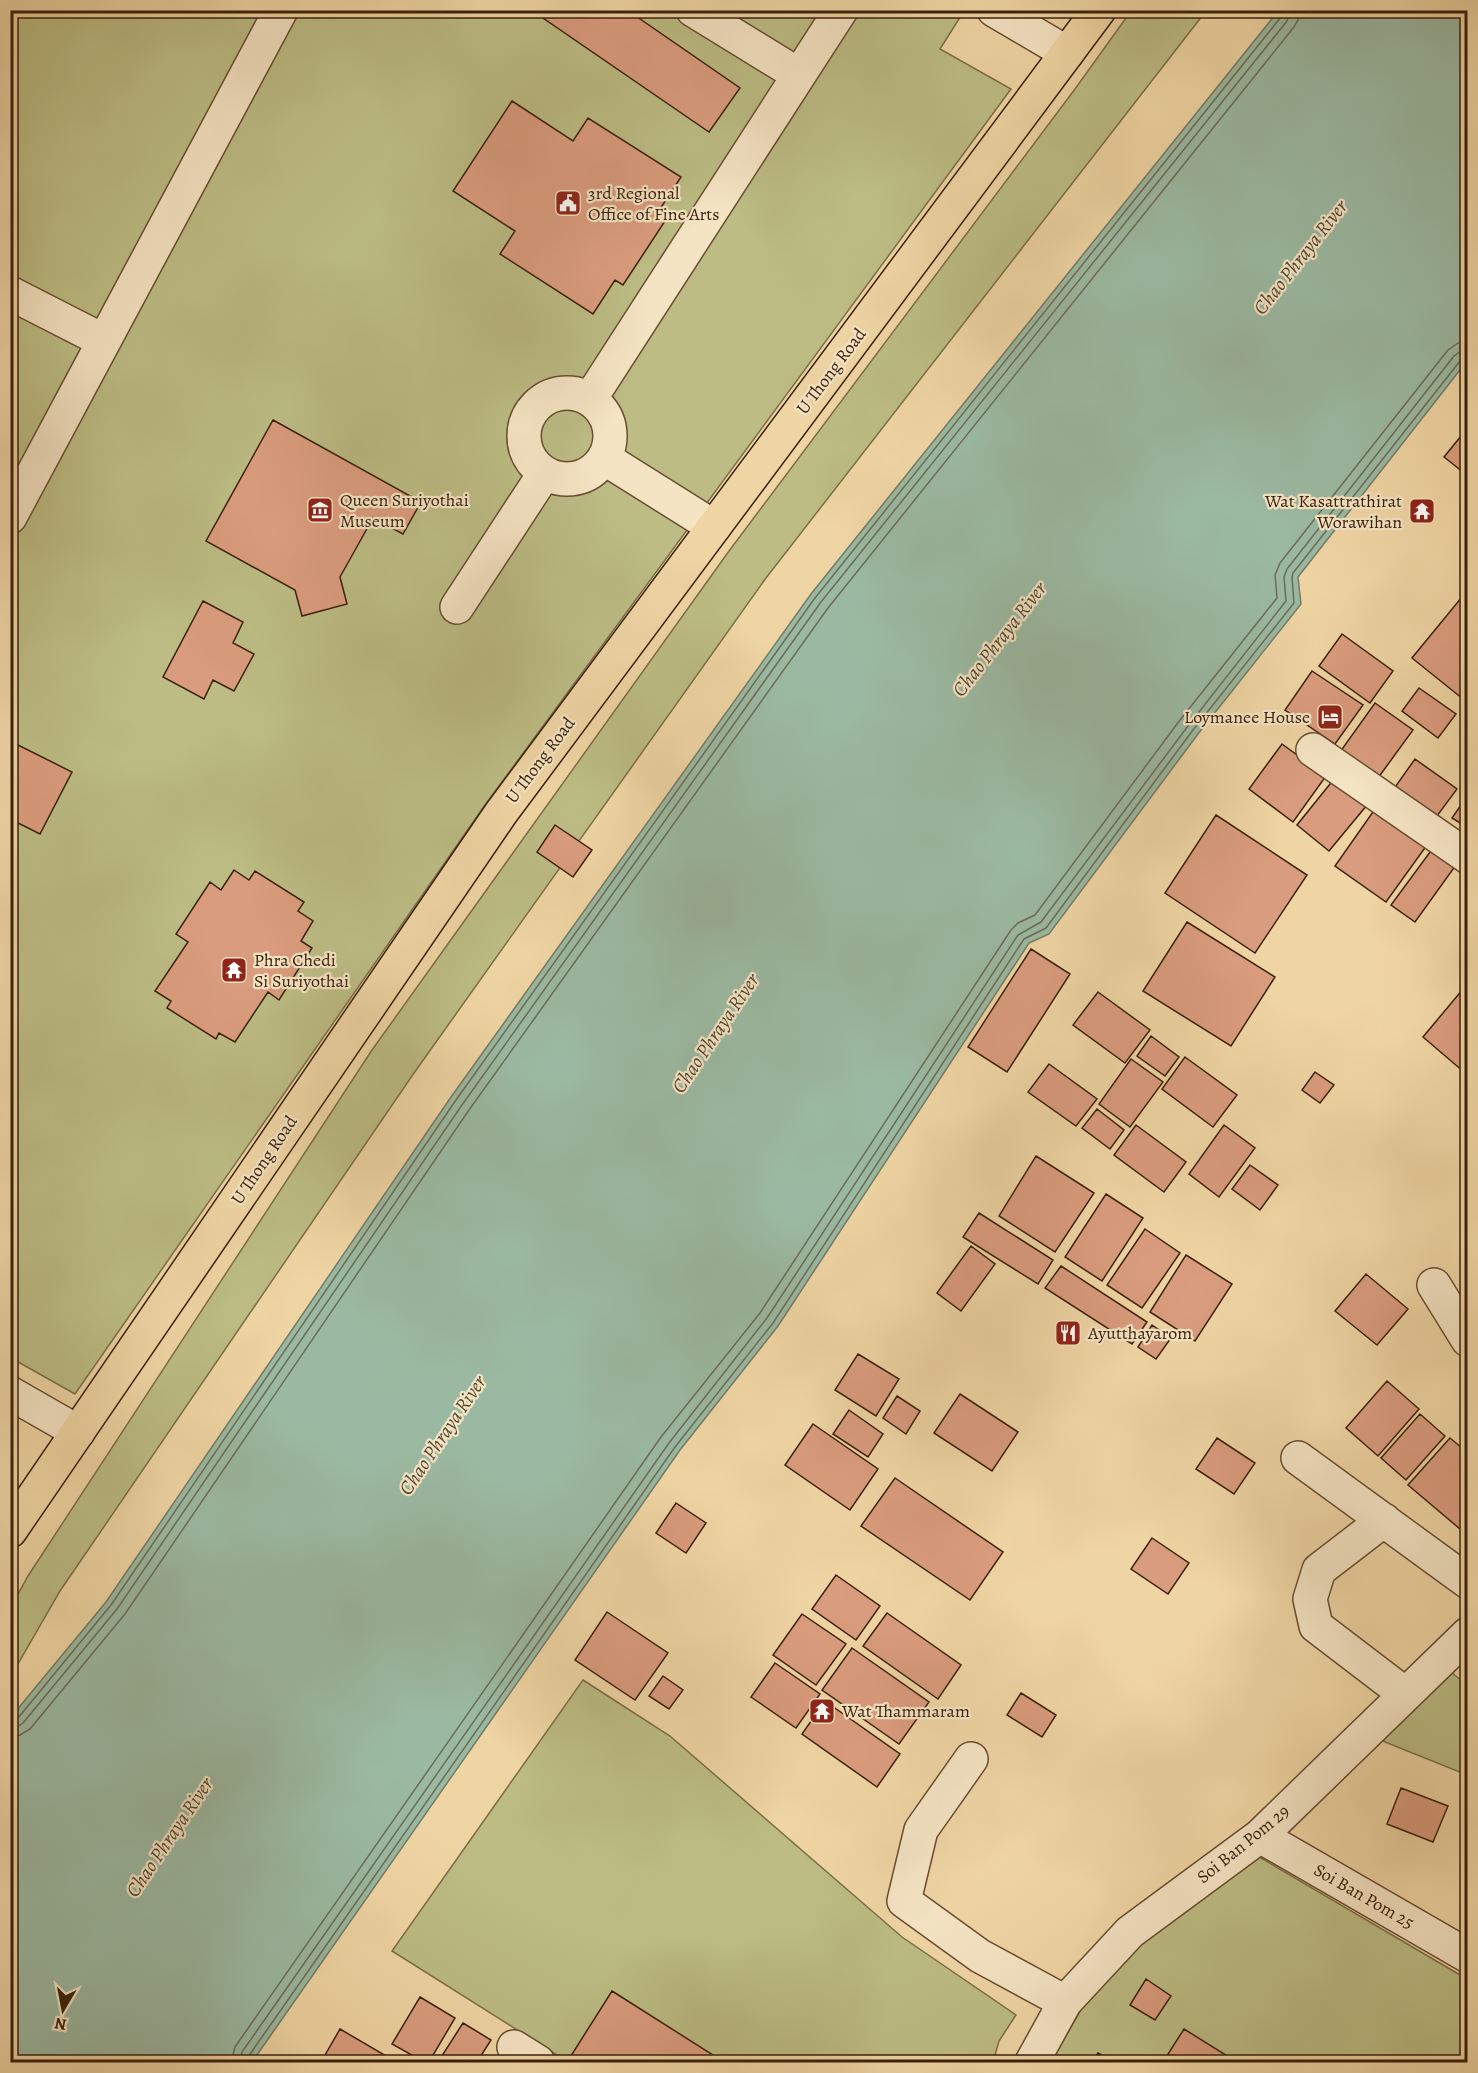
<svg xmlns="http://www.w3.org/2000/svg" width="1478" height="2073" viewBox="0 0 1478 2073" font-family="Alegreya,serif">
<style>
.green{fill:#bcbc84;stroke:#7b6e48;stroke-width:1.5}
.water{fill:#9bb9a2;stroke:#747c66;stroke-width:1.5}
.lines{fill:none;stroke-linecap:round;stroke-linejoin:round}
.shore{stroke:#6a6d57;stroke-width:1.5}
.building{fill:#da9c7e;stroke:#3a210c;stroke-width:1.5}
.minor-casing{stroke:#684e32;stroke-width:36}
.major-casing{stroke:#3a210c;stroke-width:36}
.minor{stroke:#f5e4c4;stroke-width:33}
.major{stroke:#f0d5a4;stroke-width:33}
.labels{text-anchor:middle;stroke-width:4.5;stroke-linejoin:round;paint-order:stroke}
.poi-label{font-size:18px;fill:#3a210c;stroke:#f5e4c4;text-anchor:start}
.street-label{font-size:18px;fill:#3a210c;stroke:#f5e4c4}
.water-label{font-size:20px;font-style:italic;fill:#524732;stroke:#f5e4c4}
</style>
<rect width="100%" height="100%" fill="#f0d5a4"/>
<filter id="stains"><feTurbulence type="fractalNoise" baseFrequency=".00333" numOctaves="4"/><feColorMatrix values="0 0 0 0 .2 0 0 0 0 .09 0 0 0 0 .02 0 0 0 .5 -.17"/></filter>
<radialGradient id="worn" r=".72"><stop offset=".6" stop-color="#630" stop-opacity="0"/><stop offset="1" stop-color="#630" stop-opacity=".3"/></radialGradient>
<path class="green" d="M 11,11 L 964,11 L 940,49 L 1011,89 L 485,805 L 75,1394 L 11,1358 Z
M 1131,11 L 1206,11 L 766,578 L 414,1073 L 60,1591 L 11,1676 L 11,1607 L 28,1576 L 372,1050 L 729,551 L 1075,89 Z
M 1446,1668 L 1467,1685 L 1467,1775 L 1375,1738 Z
M 583,1680 L 670,1736 L 902,1937 L 1016,2015 L 999,2041 L 993,2062 L 568,2062 L 392,1951 Z
M 1249,1851 L 1467,1979 L 1467,2062 L 1051,2062 L 1082,2008 L 1138,1938 Z"/>
<path class="water" d="M 1279,10 L 1467,11 L 1467,361 L 1298,577 L 1301,604 L 1198,734 L 1049,934 L 1029,943 L 778,1326 L 680,1450 L 252,2062 L 11,2062 L 11,1717 L 106,1602 L 451,1097 L 811,594 Z"/>
<g class="lines">
<path class="shore" d="M 10,1720 L 18,1718 L 111,1605 L 456,1100 L 815,598 L 1281,17 L 1283,10
M 10,1728 L 17,1727 L 23,1723 L 117,1609 L 462,1105 L 821,602 L 1287,21 L 1290,10
M 10,1737 L 20,1735 L 30,1729 L 125,1614 L 469,1110 L 828,608 L 1294,27 L 1298,20 L 1299,10
M 231,2062 L 235,2047 L 661,1437 L 760,1313 L 1011,930 L 1018,923 L 1035,915 L 1180,720 L 1277,598 L 1275,575 L 1280,563 L 1448,350 L 1458,343 L 1468,341
M 240,2062 L 242,2052 L 669,1443 L 767,1318 L 1018,935 L 1041,922 L 1188,726 L 1286,601 L 1284,577 L 1287,569 L 1454,356 L 1461,351 L 1468,350
M 247,2062 L 248,2057 L 675,1447 L 773,1323 L 1024,939 L 1046,928 L 1193,730 L 1294,603 L 1292,578 L 1293,573 L 1460,361 L 1468,358"/>
</g>
<path class="building" d="M 548,10 L 627,10 L 740,88 L 709,132 L 543,18 Z
M 512,101 L 573,141 L 588,118 L 681,177 L 656,215 L 665,221 L 623,285 L 615,280 L 593,314 L 500,254 L 515,231 L 453,191 Z
M 273,420 L 421,502 L 403,534 L 373,518 L 340,577 L 347,604 L 302,616 L 295,590 L 206,541 Z
M 1466,430 L 1468,431 L 1468,476 L 1444,457 Z
M 1466,592 L 1468,594 L 1468,703 L 1412,658 Z
M 203,601 L 243,622 L 233,643 L 254,654 L 234,691 L 213,680 L 204,699 L 163,677 Z
M 1342,634 L 1393,671 L 1370,703 L 1319,666 Z
M 1312,671 L 1363,705 L 1335,744 L 1285,710 Z
M 1419,688 L 1456,714 L 1438,738 L 1402,711 Z
M 1375,703 L 1413,730 L 1378,778 L 1340,752 Z
M 10,741 L 72,772 L 40,834 L 10,819 Z
M 1282,744 L 1326,776 L 1293,822 L 1249,789 Z
M 1415,759 L 1457,789 L 1434,820 L 1393,790 Z
M 1334,779 L 1367,805 L 1329,851 L 1297,825 Z
M 1468,795 L 1468,828 L 1452,818 Z
M 1375,809 L 1427,845 L 1386,902 L 1335,866 Z
M 1216,815 L 1307,875 L 1255,953 L 1165,893 Z
M 555,825 L 592,850 L 573,877 L 537,852 Z
M 1433,848 L 1456,865 L 1415,922 L 1391,905 Z
M 234,870 L 249,880 L 255,871 L 304,902 L 298,911 L 313,921 L 301,941 L 312,948 L 279,1000 L 268,992 L 235,1042 L 219,1033 L 216,1039 L 167,1008 L 171,1001 L 155,991 L 188,942 L 176,934 L 210,882 L 221,890 Z
M 1187,922 L 1275,977 L 1231,1046 L 1143,991 Z
M 1031,949 L 1070,974 L 1007,1072 L 968,1047 Z
M 1463,989 L 1468,993 L 1468,1067 L 1464,1072 L 1423,1037 Z
M 1098,992 L 1150,1030 L 1125,1063 L 1073,1025 Z
M 1151,1036 L 1179,1057 L 1165,1076 L 1137,1056 Z
M 1185,1057 L 1237,1095 L 1213,1127 L 1162,1089 Z
M 1131,1059 L 1163,1082 L 1130,1127 L 1099,1104 Z
M 1049,1064 L 1097,1099 L 1076,1126 L 1028,1092 Z
M 1315,1072 L 1334,1085 L 1320,1103 L 1302,1090 Z
M 1097,1109 L 1124,1130 L 1110,1149 L 1082,1128 Z
M 1136,1125 L 1186,1162 L 1164,1192 L 1114,1155 Z
M 1224,1125 L 1255,1148 L 1219,1197 L 1189,1174 Z
M 1036,1156 L 1094,1193 L 1055,1252 L 999,1216 Z
M 1250,1165 L 1278,1185 L 1260,1210 L 1232,1189 Z
M 1106,1194 L 1143,1218 L 1102,1281 L 1065,1257 Z
M 979,1213 L 1053,1260 L 1038,1284 L 963,1237 Z
M 1145,1229 L 1180,1253 L 1142,1308 L 1107,1285 Z
M 971,1246 L 995,1264 L 961,1311 L 937,1293 Z
M 1186,1255 L 1232,1284 L 1195,1341 L 1150,1312 Z
M 1061,1266 L 1147,1322 L 1132,1344 L 1045,1288 Z
M 1366,1274 L 1408,1309 L 1377,1345 L 1335,1311 Z
M 1152,1325 L 1171,1338 L 1156,1359 L 1138,1347 Z
M 858,1354 L 899,1379 L 876,1416 L 835,1390 Z
M 1387,1381 L 1419,1409 L 1378,1456 L 1346,1428 Z
M 960,1394 L 1018,1432 L 992,1471 L 934,1433 Z
M 897,1396 L 920,1411 L 906,1434 L 883,1418 Z
M 849,1410 L 883,1434 L 868,1457 L 833,1434 Z
M 1420,1414 L 1445,1436 L 1406,1480 L 1381,1458 Z
M 813,1424 L 878,1469 L 850,1510 L 785,1465 Z
M 1217,1438 L 1255,1463 L 1234,1494 L 1196,1469 Z
M 1450,1438 L 1468,1453 L 1468,1520 L 1460,1529 L 1408,1485 Z
M 895,1478 L 1003,1552 L 970,1600 L 861,1526 Z
M 676,1503 L 706,1523 L 686,1553 L 656,1533 Z
M 1152,1538 L 1189,1563 L 1168,1594 L 1131,1569 Z
M 836,1575 L 880,1606 L 856,1640 L 812,1609 Z
M 607,1612 L 668,1653 L 635,1700 L 575,1660 Z
M 887,1613 L 961,1665 L 938,1699 L 863,1646 Z
M 802,1614 L 846,1644 L 816,1685 L 773,1655 Z
M 852,1648 L 929,1702 L 899,1744 L 822,1690 Z
M 775,1663 L 820,1694 L 796,1728 L 751,1697 Z
M 663,1676 L 683,1690 L 669,1709 L 649,1696 Z
M 1021,1693 L 1056,1715 L 1042,1737 L 1007,1715 Z
M 825,1701 L 900,1754 L 877,1787 L 802,1734 Z
M 1401,1788 L 1448,1806 L 1433,1842 L 1387,1824 Z
M 1146,1979 L 1171,1996 L 1155,2020 L 1130,2005 Z
M 612,1991 L 724,2062 L 574,2062 L 569,2059 Z
M 420,1997 L 455,2018 L 429,2062 L 424,2062 L 392,2044 Z
M 463,2023 L 491,2040 L 477,2062 L 438,2062 Z
M 340,2029 L 393,2060 L 392,2062 L 321,2062 Z
M 1184,2029 L 1237,2062 L 1163,2062 Z
M 1098,2053 L 1114,2062 L 1092,2062 Z"/>
<g class="lines">
<defs>
<path id="minor" d="M 693,10 L 799,75
M 994,10 L 1067,53
M 10,293 L 104,341
M524 436a43 43 0 1 1 86 0a43 43 0 1 1-86 0Z
M 590,399 L 841,10
M 604,458 L 714,527
M 10,517 L 281,10
M 457,607 L 544,474
M 1313,750 L 1468,857
M 1434,1285 L 1468,1340
M 10,1393 L 78,1432
M 1298,1458 L 1468,1582
M 1384,1520 L 1319,1570 L 1310,1599 L 1316,1626 L 1405,1694
M 971,1759 L 921,1830 L 904,1901 L 980,1956 L 1065,2002
M 1260,1836 L 1468,1956
M 514,2047 L 538,2062
M 1032,2062 L 1065,2002 L 1130,1932 L 1260,1836 L 1468,1634"/>
<path id="major" d="M 10,1531 L 501,813 L 1099,10"/>
</defs>
<use href="#minor" class="minor-casing"/>
<use href="#major" class="major-casing"/>
<use href="#minor" class="minor"/>
<use href="#major" class="major"/>
</g>
<defs>
<symbol id="civic-square" viewBox="-11 -11 22 22"><rect x="-9" y="-9" width="18" height="18" rx="4" fill="#8f2418" stroke="#f5e4c4"/><path d="M-.6-6.5H3V-4.5H.6V-3L4-1V1h2V6H-6V1h2V-1L-.6-3ZM-1.2 2.5V6h2.4V2.5Z" fill="#fff"/></symbol>
<symbol id="museum-square" viewBox="-11 -11 22 22"><rect x="-9" y="-9" width="18" height="18" rx="4" fill="#8f2418" stroke="#f5e4c4"/><path d="M0-6L6-3V-2H-6V-3ZM-5-1h2V3h-2ZM-1-1h2V3h-2ZM3-1h2V3H3ZM-6 4H6V6H-6Z" fill="#fff"/></symbol>
<symbol id="temple-square" viewBox="-11 -11 22 22"><rect x="-9" y="-9" width="18" height="18" rx="4" fill="#8f2418" stroke="#f5e4c4"/><path d="M0-6L5-2H3V0L6.5 2.5H4V6H1.5V3h-3V6H-4V2.5H-6.5L-3 0V-2H-5Z" fill="#fff"/></symbol>
<symbol id="hotel-square" viewBox="-11 -11 22 22"><rect x="-9" y="-9" width="18" height="18" rx="4" fill="#8f2418" stroke="#f5e4c4"/><path d="M-6-4.5h1.5V1H6V5H4.5V3h-9V5H-6ZM-4 0a1.8 1.8 0 1 1 3.6 0ZM.5 0V-2.5h3Q6-2.5 6 0Z" fill="#fff"/></symbol>
<symbol id="restaurant-square" viewBox="-11 -11 22 22"><rect x="-9" y="-9" width="18" height="18" rx="4" fill="#8f2418" stroke="#f5e4c4"/><path d="M-5-6h1v4h1v-4h1v4h1v-4h1v5L-1.5 .5V6h-2V.5L-5-1ZM5-6V6H3V1.5H1.5Q1.5-4 5-6Z" fill="#fff"/></symbol>
</defs>
<g fill-rule="evenodd">
<use href="#civic-square" x="553" y="188" width="30" height="30"/>
<use href="#museum-square" x="305" y="495" width="30" height="30"/>
<use href="#temple-square" x="1407" y="496" width="30" height="30"/>
<use href="#hotel-square" x="1315" y="702" width="30" height="30"/>
<use href="#temple-square" x="219" y="955" width="30" height="30"/>
<use href="#restaurant-square" x="1053" y="1318" width="30" height="30"/>
<use href="#temple-square" x="807" y="1696" width="30" height="30"/>
</g>
<g class="labels">
<g class="poi-label">
<text x="588" y="199">3rd Regional<tspan x="588" dy="21">Office of Fine Arts</tspan></text>
<text x="340" y="506">Queen Suriyothai<tspan x="340" dy="21">Museum</tspan></text>
<text x="1402" y="507" text-anchor="end">Wat Kasattrathirat<tspan x="1402" dy="21">Worawihan</tspan></text>
<text x="1310" y="723" text-anchor="end">Loymanee House</text>
<text x="254" y="966">Phra Chedi<tspan x="254" dy="21">Si Suriyothai</tspan></text>
<text x="1088" y="1339">Ayutthayarom</text>
<text x="842" y="1717">Wat Thammaram</text>
</g>
<g class="street-label">
<text transform="translate(831 371) rotate(-53)" y="6">U Thong Road</text>
<text transform="translate(540 760) rotate(-53)" y="6">U Thong Road</text>
<text transform="translate(264 1160) rotate(-56)" y="6">U Thong Road</text>
<text transform="translate(1243 1844) rotate(-39)" y="6">Soi Ban Pom 29</text>
<text transform="translate(1364 1896) rotate(30)" y="6">Soi Ban Pom 25</text>
</g>
<g class="water-label">
<text transform="translate(1300 257) rotate(-52)" y="7">Chao Phraya River</text>
<text transform="translate(999 639) rotate(-52)" y="7">Chao Phraya River</text>
<text transform="translate(715 1033) rotate(-56)" y="7">Chao Phraya River</text>
<text transform="translate(442 1435) rotate(-56)" y="7">Chao Phraya River</text>
<text transform="translate(169 1837) rotate(-56)" y="7">Chao Phraya River</text>
</g>
</g>
<rect width="1478" height="2073" fill="none" stroke="#f0d5a4" stroke-width="36"/>
<rect x="12" y="12" width="1454" height="2049" fill="none" stroke="#3a210c" stroke-width="3"/>
<rect x="18" y="18" width="1442" height="2037" fill="none" stroke="#3a210c" stroke-width="1.5"/>
<g transform="translate(63 2010) rotate(190)" stroke="#f5e4c4" stroke-width="4.5" paint-order="stroke">
<path d="M0-4.5L10 22L0 15L-10 22Z" fill="#3a210c"/>
<text y="-9" font-size="16" font-weight="bold" text-anchor="middle" fill="#3a210c">N</text>
</g>
<rect width="100%" height="100%" filter="url(#stains)"/>
<rect width="100%" height="100%" fill="url(#worn)"/>
</svg>
